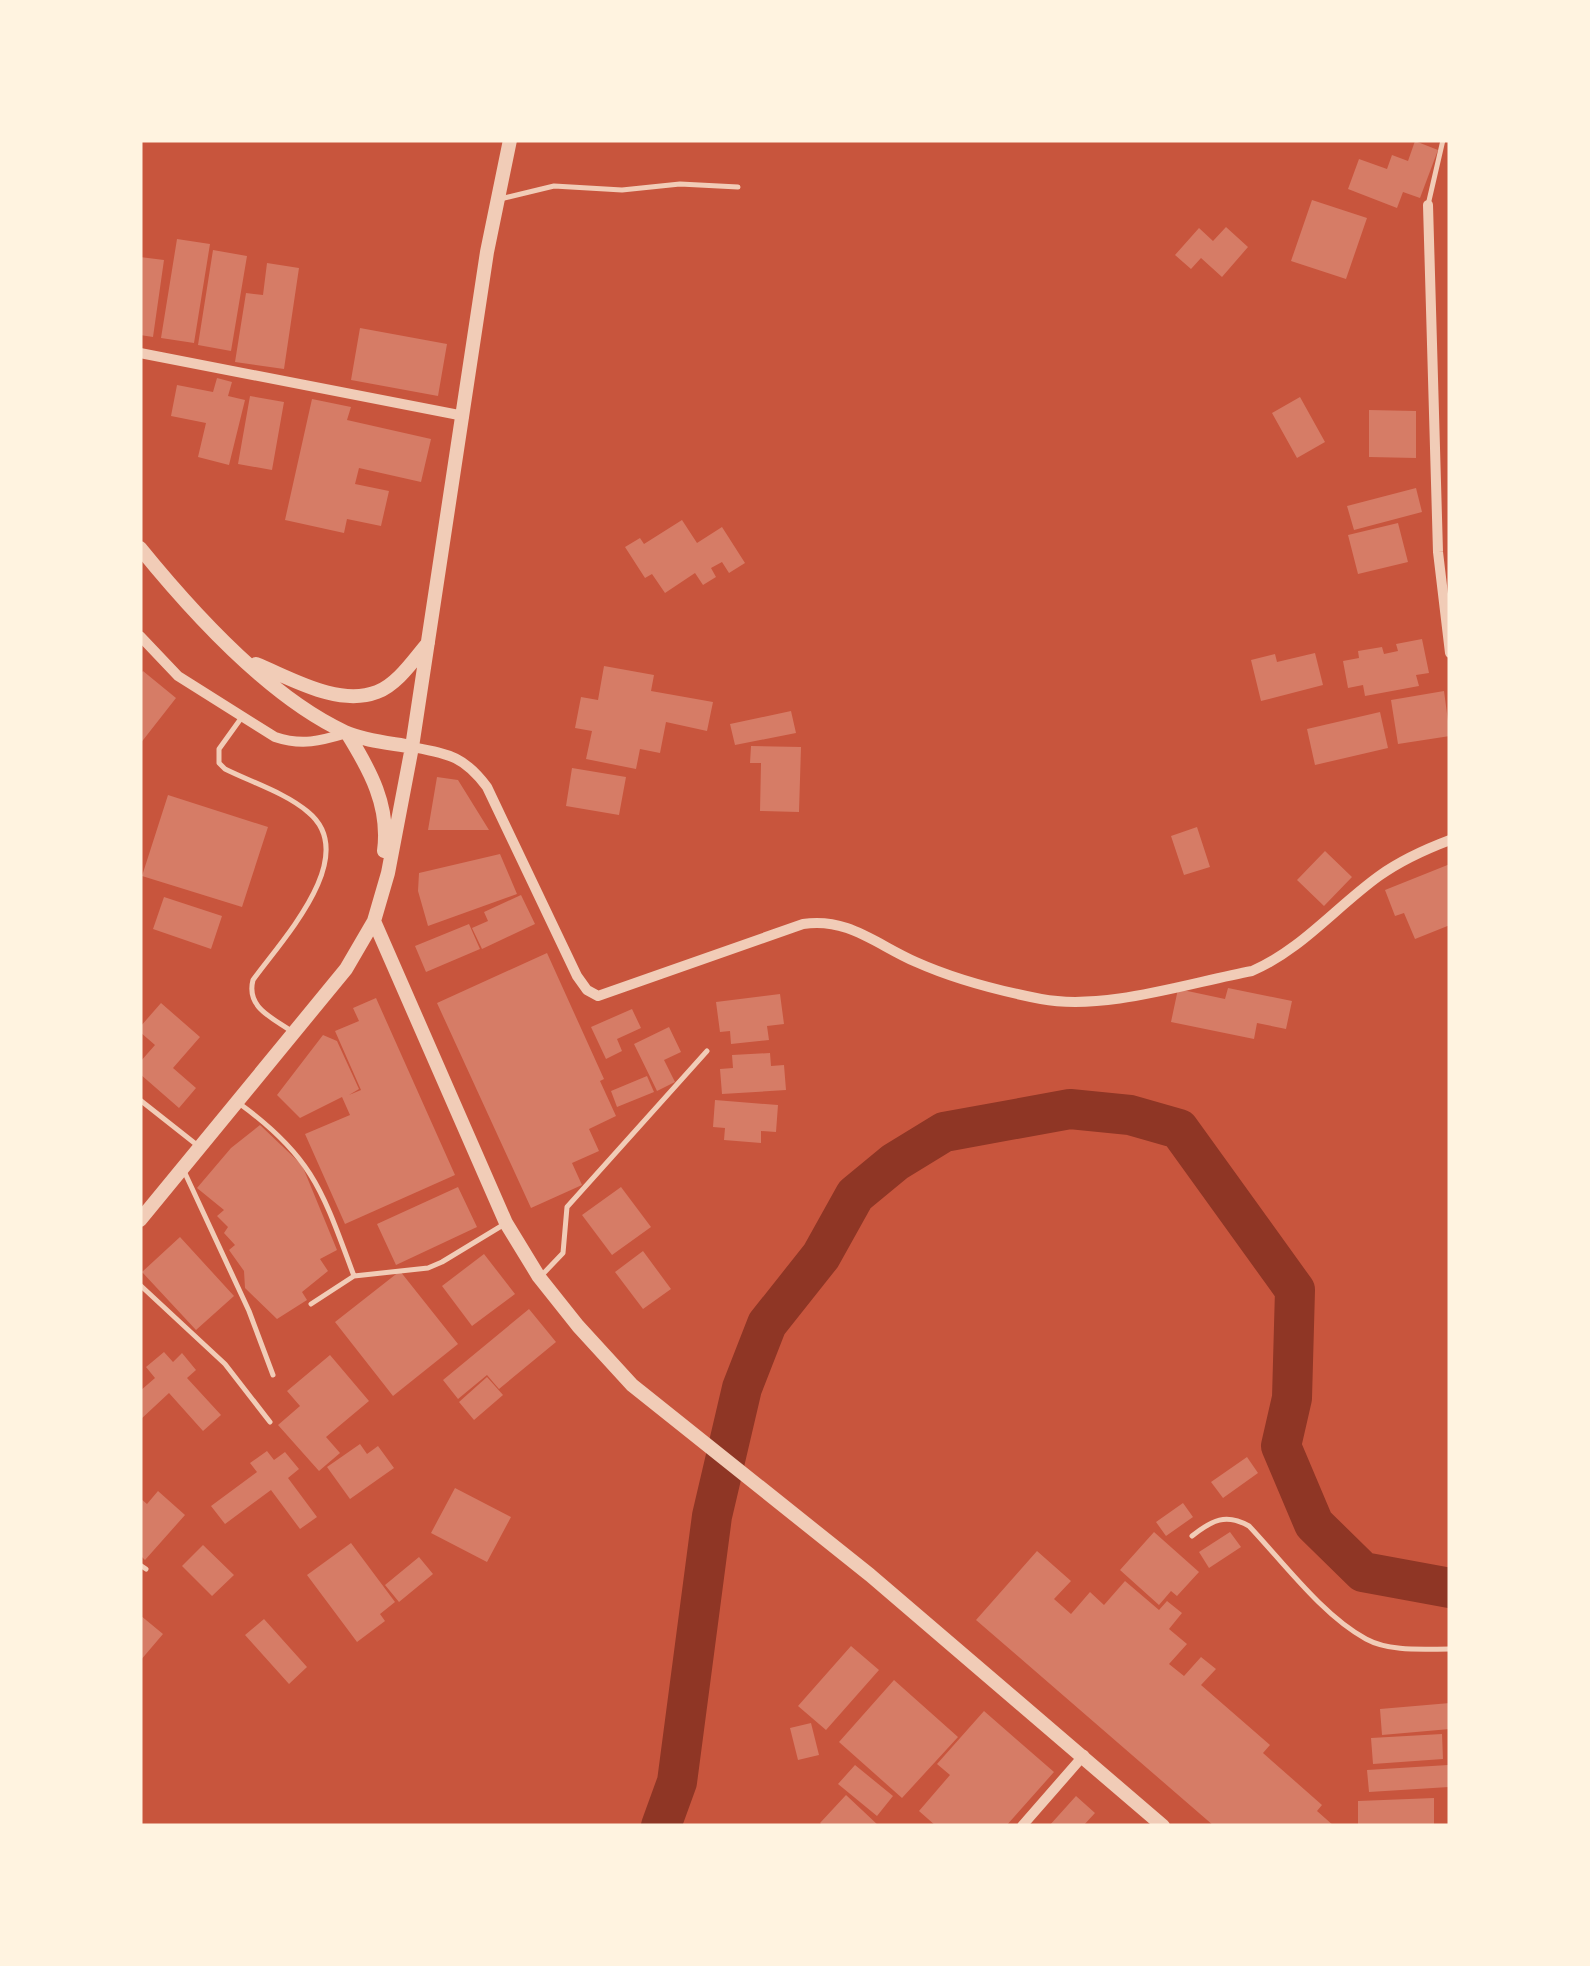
<svg xmlns="http://www.w3.org/2000/svg" width="1590" height="1966" viewBox="0 0 1590 1966" font-family="'Sofia Sans Condensed',sans-serif">
<style>
.lines{fill:none;stroke-linecap:round;stroke-linejoin:round}
.river{stroke:#8f3625;stroke-width:40}
.building{fill:#d67c66}
.service{stroke:#f1ccb7;stroke-width:5}
.minor{stroke:#f1ccb7;stroke-width:10}
.tertiary{stroke:#f1ccb7;stroke-width:14}
</style>
<rect width="100%" height="100%" fill="#c8553d"/>
<g class="lines">
<path class="river" d="M 661,1826 L 677,1782 L 712,1516 L 742,1388 L 767,1324 L 821,1256 L 855,1195 L 895,1162 L 944,1132 L 1070,1109 L 1130,1115 L 1179,1129 L 1295,1290 L 1292,1398 L 1281,1446 L 1314,1524 L 1363,1572 L 1450,1588"/>
</g>
<path class="building" d="M 1415,141 L 1438,150 L 1420,198 L 1403,192 L 1397,208 L 1348,189 L 1359,159 L 1387,169 L 1392,155 L 1408,161 Z
M 1312,200 L 1367,218 L 1346,279 L 1291,261 Z
M 1226,227 L 1248,247 L 1222,277 L 1201,258 L 1191,269 L 1175,255 L 1199,228 L 1213,241 Z
M 177,239 L 210,244 L 194,343 L 161,338 Z
M 213,250 L 247,256 L 231,351 L 198,345 Z
M 140,257 L 164,260 L 153,337 L 140,335 Z
M 267,263 L 299,268 L 284,369 L 235,362 L 246,293 L 263,295 Z
M 360,328 L 447,344 L 438,396 L 351,380 Z
M 217,378 L 232,382 L 228,396 L 245,400 L 229,465 L 198,457 L 206,423 L 171,416 L 177,385 L 213,392 Z
M 250,396 L 284,402 L 272,470 L 238,464 Z
M 1300,397 L 1325,442 L 1297,458 L 1272,413 Z
M 312,399 L 351,407 L 347,420 L 431,439 L 421,482 L 359,468 L 355,484 L 389,491 L 381,526 L 347,519 L 344,533 L 285,520 Z
M 1369,410 L 1416,411 L 1416,458 L 1369,457 Z
M 1416,488 L 1422,512 L 1354,530 L 1347,506 Z
M 682,520 L 697,543 L 722,527 L 745,563 L 729,573 L 722,562 L 711,568 L 716,577 L 703,585 L 695,573 L 665,593 L 652,574 L 645,578 L 625,547 L 640,538 L 644,544 Z
M 1398,523 L 1408,562 L 1358,574 L 1348,535 Z
M 1422,639 L 1429,673 L 1416,675 L 1419,686 L 1365,696 L 1363,685 L 1348,688 L 1343,661 L 1359,658 L 1358,651 L 1382,647 L 1384,654 L 1398,651 L 1396,644 Z
M 1315,653 L 1323,685 L 1261,701 L 1251,660 L 1275,654 L 1277,662 Z
M 604,666 L 654,675 L 651,691 L 713,702 L 707,731 L 666,722 L 660,753 L 640,749 L 636,769 L 586,759 L 592,731 L 575,728 L 581,697 L 598,700 Z
M 143,671 L 176,698 L 140,744 L 140,675 Z
M 1444,691 L 1450,736 L 1398,744 L 1391,700 Z
M 791,711 L 796,733 L 735,745 L 730,724 Z
M 1380,712 L 1388,748 L 1315,765 L 1307,729 Z
M 751,746 L 801,747 L 799,812 L 760,811 L 761,763 L 750,763 Z
M 572,768 L 626,777 L 619,815 L 566,806 Z
M 437,777 L 458,780 L 489,830 L 428,830 Z
M 168,795 L 268,827 L 242,907 L 142,876 Z
M 1197,827 L 1210,867 L 1184,875 L 1171,836 Z
M 1325,851 L 1352,877 L 1324,906 L 1297,880 Z
M 500,854 L 517,894 L 428,926 L 418,891 L 419,873 Z
M 1450,864 L 1450,925 L 1415,939 L 1404,913 L 1395,916 L 1385,890 Z
M 521,895 L 535,924 L 482,949 L 472,928 L 488,921 L 484,912 Z
M 164,897 L 222,916 L 211,949 L 153,929 Z
M 469,924 L 480,949 L 426,972 L 415,946 Z
M 547,953 L 604,1079 L 600,1081 L 616,1116 L 589,1129 L 599,1151 L 572,1163 L 582,1185 L 531,1208 L 437,1003 Z
M 1228,988 L 1292,1001 L 1286,1029 L 1257,1023 L 1254,1039 L 1171,1022 L 1178,989 L 1225,999 Z
M 780,994 L 784,1024 L 767,1026 L 769,1040 L 731,1044 L 730,1031 L 720,1032 L 716,1002 Z
M 376,998 L 455,1175 L 345,1224 L 305,1134 L 350,1115 L 342,1097 L 300,1118 L 277,1095 L 323,1035 L 337,1041 L 359,1089 L 349,1095 L 361,1090 L 335,1031 L 359,1021 L 353,1008 Z
M 161,1003 L 200,1037 L 173,1068 L 196,1088 L 179,1108 L 140,1074 L 140,1062 L 155,1045 L 140,1032 L 140,1027 Z
M 632,1009 L 641,1028 L 617,1039 L 622,1051 L 606,1059 L 591,1027 Z
M 669,1027 L 681,1052 L 664,1060 L 675,1082 L 657,1091 L 634,1044 Z
M 770,1053 L 771,1066 L 784,1065 L 786,1090 L 722,1094 L 720,1069 L 733,1068 L 732,1055 Z
M 647,1076 L 654,1092 L 617,1107 L 611,1091 Z
M 715,1100 L 778,1105 L 776,1132 L 761,1131 L 761,1143 L 724,1140 L 725,1128 L 713,1127 Z
M 260,1125 L 302,1165 L 337,1250 L 320,1259 L 328,1271 L 302,1292 L 307,1300 L 277,1319 L 245,1288 L 244,1271 L 229,1250 L 235,1245 L 224,1233 L 228,1227 L 217,1216 L 224,1210 L 197,1188 L 231,1148 Z
M 458,1187 L 477,1227 L 396,1265 L 377,1224 Z
M 621,1187 L 651,1227 L 612,1255 L 582,1215 Z
M 180,1237 L 234,1296 L 196,1330 L 142,1272 Z
M 643,1251 L 671,1289 L 643,1309 L 615,1272 Z
M 484,1254 L 515,1294 L 472,1326 L 442,1286 Z
M 400,1271 L 458,1344 L 393,1396 L 335,1322 Z
M 529,1309 L 556,1342 L 499,1389 L 487,1375 L 458,1399 L 443,1380 Z
M 164,1352 L 173,1362 L 182,1353 L 196,1370 L 187,1378 L 221,1415 L 203,1431 L 169,1393 L 140,1420 L 140,1391 L 155,1378 L 146,1367 Z
M 330,1355 L 369,1401 L 326,1437 L 340,1453 L 319,1471 L 278,1425 L 300,1406 L 287,1391 Z
M 487,1377 L 503,1395 L 474,1420 L 459,1402 Z
M 360,1444 L 367,1454 L 378,1446 L 394,1468 L 350,1499 L 327,1467 Z
M 267,1451 L 274,1460 L 285,1452 L 299,1469 L 288,1478 L 317,1517 L 300,1529 L 271,1490 L 225,1524 L 211,1506 L 257,1472 L 250,1463 Z
M 1247,1457 L 1258,1473 L 1223,1498 L 1211,1482 Z
M 455,1488 L 511,1517 L 487,1562 L 431,1533 Z
M 158,1491 L 185,1515 L 145,1560 L 140,1555 L 140,1498 L 147,1504 Z
M 1183,1503 L 1193,1517 L 1166,1536 L 1156,1522 Z
M 1154,1532 L 1199,1572 L 1177,1596 L 1171,1591 L 1159,1605 L 1120,1570 Z
M 1230,1532 L 1241,1547 L 1209,1568 L 1199,1552 Z
M 351,1543 L 395,1602 L 380,1614 L 385,1621 L 357,1642 L 307,1575 Z
M 203,1545 L 234,1575 L 212,1596 L 182,1566 Z
M 1037,1551 L 1071,1581 L 1054,1599 L 1071,1614 L 1090,1592 L 1104,1605 L 1125,1581 L 1159,1610 L 1167,1601 L 1182,1613 L 1169,1629 L 1187,1644 L 1169,1664 L 1184,1676 L 1201,1657 L 1216,1669 L 1201,1685 L 1270,1745 L 1263,1753 L 1322,1805 L 1317,1811 L 1334,1826 L 1214,1826 L 976,1620 Z
M 419,1557 L 433,1574 L 399,1602 L 385,1585 Z
M 140,1615 L 163,1634 L 140,1661 Z
M 264,1619 L 307,1667 L 289,1684 L 245,1635 Z
M 851,1646 L 879,1670 L 826,1730 L 798,1706 Z
M 894,1680 L 958,1737 L 902,1798 L 839,1742 Z
M 1450,1703 L 1450,1729 L 1382,1735 L 1380,1709 Z
M 984,1711 L 1054,1772 L 1006,1826 L 936,1826 L 919,1811 L 950,1775 L 937,1764 Z
M 811,1723 L 819,1755 L 798,1760 L 790,1728 Z
M 1442,1734 L 1443,1759 L 1373,1764 L 1371,1738 Z
M 855,1765 L 893,1796 L 877,1816 L 838,1784 Z
M 1448,1765 L 1449,1787 L 1369,1792 L 1367,1770 Z
M 846,1795 L 879,1826 L 823,1826 L 820,1823 Z
M 1076,1796 L 1095,1813 L 1083,1826 L 1049,1826 Z
M 1434,1798 L 1434,1826 L 1358,1826 L 1358,1801 Z"/>
<g class="lines">
<path class="service" d="M 500,199 L 554,186 L 622,190 L 680,184 L 738,187
M 1428,205 L 1443,140
M 242,717 L 219,749 L 219,763 L 225,769 C 251,782 286,793 308,812 C 362,856 281,941 253,980 C 246,1007 271,1017 291,1031
M 140,1100 L 197,1145
M 240,1104 C 314,1158 323,1193 354,1276
M 184,1171 L 249,1311 L 273,1375
M 542,1275 L 563,1253 L 567,1207 L 707,1051
M 140,1285 L 225,1364 L 270,1422
M 311,1304 L 354,1276 L 428,1268 L 442,1262 L 503,1225
M 1192,1536 C 1212,1520 1226,1513 1249,1526 C 1283,1562 1323,1616 1366,1639 C 1390,1652 1423,1649 1450,1649
M 140,1565 L 146,1569"/>
<path class="minor" d="M 1428,205 L 1438,552 L 1450,653
M 140,353 L 464,416
M 140,636 L 178,676 L 275,737 C 302,746 320,741 347,733
M 412,747 C 449,754 464,756 487,787 L 577,976 L 587,990 L 598,996 L 803,924 C 848,917 877,945 916,962 C 954,979 1000,991 1041,999 C 1105,1011 1188,983 1252,971 C 1301,950 1336,907 1379,876 C 1400,861 1426,849 1450,840
M 1022,1826 L 1084,1755"/>
<path class="tertiary" d="M 140,548 C 192,612 269,697 345,732 C 365,741 391,743 412,747
M 256,664 C 291,678 338,707 377,692 C 398,684 414,659 428,643
M 347,733 C 370,770 390,806 384,851
M 374,921 L 506,1223 L 539,1277 L 578,1326 L 632,1385 L 870,1575 L 1163,1826
M 140,1220 L 346,969 L 374,921 L 388,873 L 412,747 L 487,252 L 510,140"/>
</g>
<rect width="1590" height="1966" fill="none" stroke="#fff3e0" stroke-width="285"/>
</svg>
